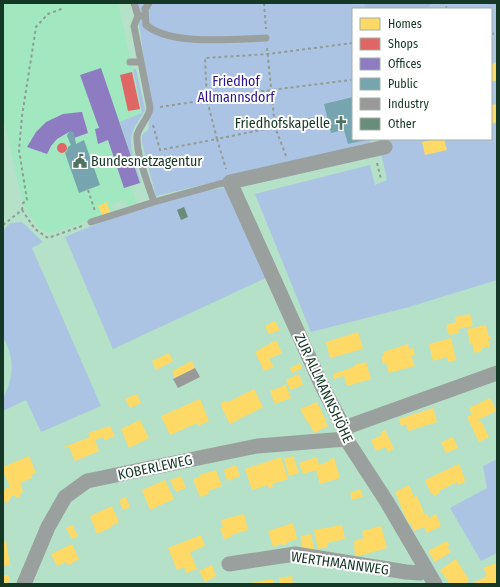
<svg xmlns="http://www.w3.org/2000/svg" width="500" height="587" viewBox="0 0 500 587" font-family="'Fira Sans Condensed',sans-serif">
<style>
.built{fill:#a1e7c0}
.green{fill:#abc4e3}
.forest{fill:#a2badd}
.homes{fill:#ffd966}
.shops{fill:#e06666}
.offices{fill:#8e7cc3}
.public{fill:#76a5af}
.industry{fill:#999}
.building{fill:#6a8c7a}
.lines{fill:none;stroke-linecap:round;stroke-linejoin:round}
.path{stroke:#909d96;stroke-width:2;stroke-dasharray:3 3;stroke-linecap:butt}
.lane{stroke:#9aa09e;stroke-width:7}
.street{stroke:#9aa09e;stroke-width:15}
.labels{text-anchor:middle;stroke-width:4;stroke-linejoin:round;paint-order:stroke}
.park-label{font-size:14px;fill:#2c168f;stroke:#fff}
.poi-label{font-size:14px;fill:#153726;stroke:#fff;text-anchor:end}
.street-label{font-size:14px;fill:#153726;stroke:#fff}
</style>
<rect width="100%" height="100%" fill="#b4e1c8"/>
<path class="built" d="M 3,3 L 118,3 L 142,113 L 120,122 L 140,183 L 131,186 L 137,203 L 127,206 L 125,200 L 111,205 L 113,212 L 51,233 L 41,230 L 33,220 L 23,203 L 3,116 Z"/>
<path class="green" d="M 136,3 L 364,3 L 365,9 L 353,9 L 353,139 L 370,139 L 371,145 L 156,196 L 142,143 L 142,135 L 148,130 L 151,108 Z
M 432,3 L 497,3 L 497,280 L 409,307 L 311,332 L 255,194 L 370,165 L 375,185 L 387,180 L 378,139 L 491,139 L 491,9 L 427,9 Z
M 133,69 L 136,69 L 145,109 C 142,117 136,123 133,131 C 127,147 137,167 141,182 L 140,183 L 120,122 L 142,113 Z
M 225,188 L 268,277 L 113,349 L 65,237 C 96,223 129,213 161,203 C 183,197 203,189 225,188 Z
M 22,222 L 43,242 L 32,248 L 101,406 L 41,432 L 26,400 L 3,411 C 3,399 3,400 7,389 C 15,371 12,353 3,337 L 3,231 L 10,223 Z
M 497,459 L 497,553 L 481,561 L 450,508 L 487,488 L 483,466 Z"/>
<path class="forest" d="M 364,3 L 432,3 L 427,9 L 365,9 Z"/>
<path class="homes" d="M 497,62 L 497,80 L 491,82 L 491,64 Z
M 497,104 L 497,122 L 491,124 L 491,105 Z
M 434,139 L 444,139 L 447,150 L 425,155 L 422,142 Z
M 107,202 L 110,212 L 102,215 L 98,206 Z
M 470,314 L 473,326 L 458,329 L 459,333 L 449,335 L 446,325 L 456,322 L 455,317 Z
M 275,321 L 280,330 L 269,334 L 265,326 Z
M 486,325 L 488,334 L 491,339 L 488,339 L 490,347 L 482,348 L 482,351 L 474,353 L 472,343 L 469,344 L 469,338 L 467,329 Z
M 358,332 L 363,349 L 330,358 L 326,342 Z
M 451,338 L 456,360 L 448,362 L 447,357 L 433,361 L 429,344 Z
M 276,340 L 282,353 L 269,359 L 274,367 L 264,371 L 255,352 Z
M 408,344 L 409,349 L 413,348 L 415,355 L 411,356 L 415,366 L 389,373 L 386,363 L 383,364 L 381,357 L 384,356 L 383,352 Z
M 169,353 L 173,361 L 156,370 L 152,361 Z
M 192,361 L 195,368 L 175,378 L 172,371 Z
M 366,362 L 371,379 L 347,386 L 344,376 L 334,379 L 333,374 L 354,367 L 354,365 Z
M 300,363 L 302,368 L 292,373 L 290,368 Z
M 299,374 L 303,385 L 290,390 L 286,380 Z
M 286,385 L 291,398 L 275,404 L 270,391 Z
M 254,389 L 263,407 L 230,424 L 221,406 L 222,402 L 225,401 L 228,402 Z
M 137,394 L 141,403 L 130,408 L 125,399 Z
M 490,398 L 495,408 L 497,407 L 497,413 L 496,411 L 478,420 L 480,422 L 481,421 L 489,437 L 479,442 L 467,417 L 472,415 L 469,408 Z
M 200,399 L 209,421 L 198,426 L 197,423 L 170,435 L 161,416 Z
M 317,402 L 324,417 L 326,418 L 325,421 L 328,426 L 314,433 L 309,423 L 308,423 L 300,409 Z
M 433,408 L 437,422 L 408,431 L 406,424 L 401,426 L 399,419 Z
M 140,420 L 149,438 L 129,448 L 121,429 Z
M 110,426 L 115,436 L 105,440 L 103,437 L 95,440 L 99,451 L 75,461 L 69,447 L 64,448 L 64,447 L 90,437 L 88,433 Z
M 385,430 L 394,449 L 388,452 L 386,447 L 376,451 L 371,440 L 382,435 L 380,433 Z
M 453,437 L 458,448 L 446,453 L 441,442 Z
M 29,456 L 36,473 L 31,475 L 32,478 L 20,483 L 23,491 L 18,498 L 13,495 L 7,503 L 3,500 L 3,493 L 6,488 L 10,487 L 3,471 L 3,467 Z
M 293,456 L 299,473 L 289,476 L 284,459 Z
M 281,457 L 288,479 L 272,484 L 273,487 L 269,489 L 268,485 L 252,490 L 245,469 Z
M 317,457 L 319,465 L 329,461 L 329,459 L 334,458 L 340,478 L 320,484 L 316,470 L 303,474 L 299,463 Z
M 459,464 L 465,479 L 464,479 L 465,482 L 458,485 L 457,482 L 439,491 L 440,493 L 434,496 L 432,493 L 431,494 L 425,480 Z
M 236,465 L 240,476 L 227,481 L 224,470 Z
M 216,470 L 222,486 L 208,491 L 209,494 L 200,497 L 193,479 L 200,477 L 199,475 Z
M 181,476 L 186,488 L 176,492 L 170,480 Z
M 165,480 L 174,499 L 150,510 L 142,490 Z
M 409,485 L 414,497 L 417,496 L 425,515 L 427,514 L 429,518 L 436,514 L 441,526 L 427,533 L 424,527 L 414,531 L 410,522 L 408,523 L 395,492 Z
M 361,489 L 363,497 L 352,500 L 350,493 Z
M 126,497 L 130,507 L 123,510 L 119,500 Z
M 112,506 L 119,522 L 111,526 L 112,527 L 97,534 L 90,516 Z
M 244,514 L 248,530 L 231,535 L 231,537 L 224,539 L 220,528 L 223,527 L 221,520 Z
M 293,523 L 297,539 L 288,542 L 285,545 L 281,544 L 273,547 L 268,531 Z
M 72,525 L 78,536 L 72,539 L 66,528 Z
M 342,525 L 345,539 L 327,543 L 328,547 L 318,549 L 314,530 Z
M 381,526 L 387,548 L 355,557 L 354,541 L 364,538 L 362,531 Z
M 311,534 L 314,549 L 302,552 L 301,536 Z
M 201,535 L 205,546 L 190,552 L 197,569 L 186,573 L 184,567 L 177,570 L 168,548 Z
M 6,541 L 10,565 L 3,566 L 3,542 Z
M 447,541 L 450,545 L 447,546 L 451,552 L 435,562 L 428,551 Z
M 72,544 L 79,559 L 68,565 L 66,562 L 57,566 L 51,554 Z
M 456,559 L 469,580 L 467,581 L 469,584 L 450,584 L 440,570 Z
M 496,563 L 497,584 L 471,584 L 487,576 L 483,568 Z
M 212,565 L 216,576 L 205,582 L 199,571 Z
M 3,575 L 9,575 L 10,581 L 8,581 L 8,584 L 3,584 Z
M 292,576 L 293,584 L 280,584 L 279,578 Z
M 273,579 L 273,584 L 250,584 L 250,583 Z"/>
<path class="shops" d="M 132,72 L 140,109 L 128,111 L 120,75 Z
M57 148a5 5 0 1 1 10 0a5 5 0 1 1-10 0Z"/>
<path class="offices" d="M 101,68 L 140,183 L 124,188 L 108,140 L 98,144 L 95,129 L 99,128 L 80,75 Z
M 81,112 L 82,112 L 88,133 L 74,138 L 73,132 L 69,132 L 57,139 L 51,146 L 47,154 L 27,147 L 36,132 L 46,122 L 63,114 Z"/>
<path class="public" d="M 353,97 L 353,139 L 366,140 L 348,144 L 344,130 L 331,133 L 324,104 Z
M 71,131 L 74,133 L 76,144 L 84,140 L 100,185 L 79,193 L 65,153 L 67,151 L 68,147 L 71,145 L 67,136 L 68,133 Z"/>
<path class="industry" d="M 195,368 L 200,377 L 178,388 L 173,379 Z"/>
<path class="building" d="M 184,207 L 188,217 L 181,220 L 177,210 Z"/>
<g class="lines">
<path class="path" d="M 264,3 L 266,29
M 446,9 L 447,3
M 491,34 L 497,33
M 267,48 L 275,127 L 326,115
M 160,107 L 271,90 L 351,80
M 153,125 L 160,150 L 217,139 L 226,169
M 286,156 L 275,127 L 217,139 L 207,100 L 205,58 L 268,54 L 353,43
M 377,163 L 381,179
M 88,190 L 95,211
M 22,210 L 23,203 L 27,200 L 19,150 L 22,116 L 36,27 L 48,14 L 64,8
M 3,225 L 22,210 L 35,229 L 48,238 L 82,226"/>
<path class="lane" d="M 134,3 L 138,16
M 149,3 L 145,9 L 146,25 C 171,46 234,39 266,38
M 145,16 L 138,16 L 134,26 L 150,108 C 149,118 138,127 137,136 C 136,154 148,184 154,202
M 130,62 L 140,62
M 91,222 L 154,202 L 219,184 L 230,182"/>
<path class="street" d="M 385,147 L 230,182 L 322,386 L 344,428 L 346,439 L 387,502 L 435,584
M 344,428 L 497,373
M 229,564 L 295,554 L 406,572 L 420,573 L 426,569
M 24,584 L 48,527 L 65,497 L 87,481 L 257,446 L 346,439"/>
</g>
<defs>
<symbol id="church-bare" viewBox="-9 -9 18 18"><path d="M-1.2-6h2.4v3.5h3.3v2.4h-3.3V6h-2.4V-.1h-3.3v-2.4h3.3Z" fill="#4d725f" stroke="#fff" stroke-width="2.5" paint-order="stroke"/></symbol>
<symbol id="civic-bare" viewBox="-9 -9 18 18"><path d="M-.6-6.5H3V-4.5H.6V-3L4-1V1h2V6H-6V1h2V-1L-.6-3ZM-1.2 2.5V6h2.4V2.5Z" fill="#4d725f" stroke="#fff" stroke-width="2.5" paint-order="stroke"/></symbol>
</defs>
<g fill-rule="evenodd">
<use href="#church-bare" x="331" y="113" width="20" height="20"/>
<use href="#civic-bare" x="70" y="151" width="20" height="20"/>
</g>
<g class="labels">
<g class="park-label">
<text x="236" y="86">Friedhof<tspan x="236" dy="16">Allmannsdorf</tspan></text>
</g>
<g class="poi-label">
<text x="330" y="128">Friedhofskapelle</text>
<text x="91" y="166" text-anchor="start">Bundesnetzagentur</text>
</g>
<g class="street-label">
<text transform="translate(324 388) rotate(65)" y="5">ZUR ALLMANNSHÖHE</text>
<text transform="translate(155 467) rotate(-12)" y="5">KOBERLEWEG</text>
<text transform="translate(340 563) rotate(8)" y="5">WERTHMANNWEG</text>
</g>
</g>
<rect width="500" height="587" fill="none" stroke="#153726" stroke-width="8"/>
<rect x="352" y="8" width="140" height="132" fill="#ffffff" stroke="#a1afa8"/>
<rect x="360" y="18" width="20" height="12" fill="#ffd966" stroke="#a1afa8"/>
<text x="388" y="28" font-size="12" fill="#153726">Homes</text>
<rect x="360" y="38" width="20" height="12" fill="#e06666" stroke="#a1afa8"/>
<text x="388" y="48" font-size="12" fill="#153726">Shops</text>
<rect x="360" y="58" width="20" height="12" fill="#8e7cc3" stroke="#a1afa8"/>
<text x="388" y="68" font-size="12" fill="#153726">Offices</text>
<rect x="360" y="78" width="20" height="12" fill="#76a5af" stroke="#a1afa8"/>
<text x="388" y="88" font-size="12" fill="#153726">Public</text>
<rect x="360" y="98" width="20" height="12" fill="#999999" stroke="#a1afa8"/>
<text x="388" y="108" font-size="12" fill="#153726">Industry</text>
<rect x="360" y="118" width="20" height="12" fill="#6a8c7a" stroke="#a1afa8"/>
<text x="388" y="128" font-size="12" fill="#153726">Other</text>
</svg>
